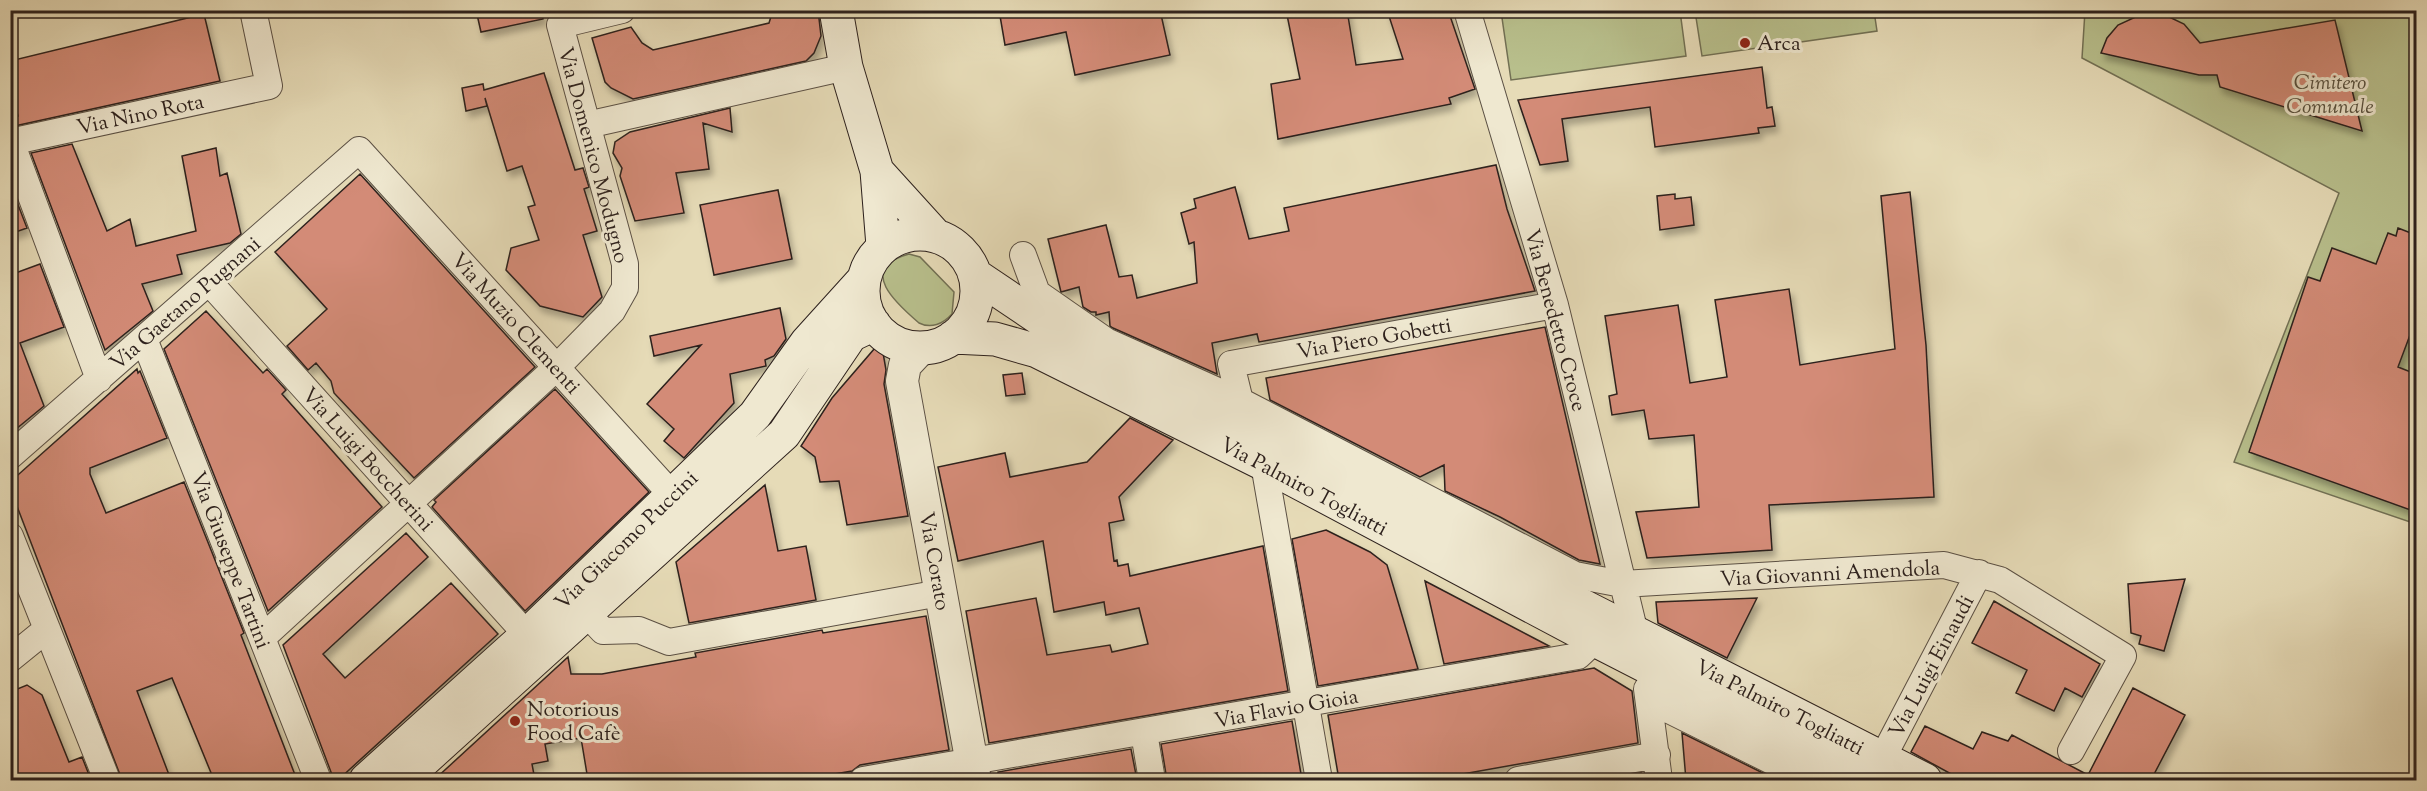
<svg xmlns="http://www.w3.org/2000/svg" width="2427" height="791" viewBox="0 0 2427 791" font-family="'Sorts Mill Goudy',serif">
<style>
.green{fill:#b8bf8c;stroke:#727054;stroke-width:1.5}
.building{fill:#d38b77;stroke:#2d211d;stroke-width:1.5;filter:url(#shadow)}
.lines{fill:none;stroke-linecap:round;stroke-linejoin:round}
.minor-casing{stroke:#5b5044;stroke-width:28}
.tertiary-casing{stroke:#5b5044;stroke-width:34}
.secondary-casing{stroke:#2d211d;stroke-width:35}
.minor{stroke:#efe8d0;stroke-width:26}
.tertiary{stroke:#efe8d0;stroke-width:32}
.secondary{stroke:#efe8d0;stroke-width:33}
.poi-dot{fill:#8f2418;stroke:#efe8d0;stroke-width:2}
.labels{text-anchor:middle;stroke-width:6;stroke-linejoin:round;paint-order:stroke}
.poi-label{font-size:21px;fill:#2d211d;stroke:#efe8d0;text-anchor:start}
.park-label{font-size:21px;font-style:italic;fill:#57503e;stroke:#efe8d0}
.street-label{font-size:21px;fill:#2d211d;stroke:#efe8d0}
</style>
<defs>
<filter id="shadow"><feDropShadow dx="3.5" dy="6" stdDeviation="3" flood-color="#0004"/></filter>
</defs>
<rect width="100%" height="100%" fill="#e6dbb7"/>
<filter id="stains"><feTurbulence type="fractalNoise" baseFrequency=".00333" numOctaves="4"/><feColorMatrix values="0 0 0 0 .2 0 0 0 0 .09 0 0 0 0 .02 0 0 0 .5 -.17"/></filter>
<radialGradient id="worn" r=".72"><stop offset=".6" stop-color="#630" stop-opacity="0"/><stop offset="1" stop-color="#630" stop-opacity=".3"/></radialGradient>
<path class="green" d="M 1501,11 L 1680,11 L 1686,56 L 1511,80 Z
M 1695,11 L 1874,11 L 1877,31 L 1702,56 Z
M 2085,11 L 2416,11 L 2416,524 L 2234,462 L 2339,193 L 2082,58 Z
M 909,254 L 920,257 L 954,292 L 952,314 C 943,324 931,329 919,323 C 898,305 855,268 909,254 Z"/>
<path class="building" d="M 476,10 L 542,10 L 543,19 L 481,32 Z
M 773,10 L 818,10 L 821,36 L 814,53 L 806,61 L 633,99 L 611,88 L 605,82 L 592,38 L 631,27 L 642,43 L 653,50 L 769,23 Z
M 999,10 L 1160,10 L 1170,55 L 1075,75 L 1066,32 L 1005,45 Z
M 1286,10 L 1347,10 L 1356,65 L 1403,59 L 1387,10 L 1448,10 L 1475,89 L 1449,98 L 1451,104 L 1278,139 L 1271,84 L 1300,79 Z
M 2154,13 L 2165,15 L 2184,24 L 2200,43 L 2335,20 L 2362,131 L 2220,87 L 2217,75 L 2199,75 L 2101,53 L 2107,38 L 2118,25 L 2142,14 Z
M 204,14 L 220,81 L 10,127 L 10,118 L 18,116 L 10,85 L 10,61 Z
M 1762,67 L 1767,108 L 1772,107 L 1775,126 L 1758,128 L 1759,133 L 1655,147 L 1650,107 L 1562,119 L 1568,161 L 1540,165 L 1518,100 Z
M 544,73 L 575,170 L 583,168 L 589,187 L 584,189 L 597,231 L 583,235 L 602,297 L 583,317 L 540,306 L 506,270 L 511,248 L 539,240 L 528,207 L 535,205 L 522,166 L 507,171 L 485,98 L 487,106 L 466,111 L 462,88 L 483,84 L 484,90 Z
M 730,108 L 732,132 L 703,123 L 709,169 L 676,173 L 684,213 L 635,221 L 620,176 L 622,168 L 613,153 L 615,142 L 630,132 Z
M 72,144 L 107,231 L 130,219 L 136,246 L 196,231 L 182,156 L 216,148 L 220,176 L 227,173 L 241,234 L 230,243 L 177,255 L 182,274 L 142,284 L 153,311 L 105,350 L 31,153 Z
M 1496,165 L 1507,209 L 1535,291 L 1259,342 L 1257,334 L 1212,343 L 1217,374 L 1113,328 L 1110,326 L 1109,312 L 1096,315 L 1096,312 L 1091,312 L 1083,307 L 1079,287 L 1061,292 L 1048,239 L 1106,225 L 1119,277 L 1132,275 L 1137,298 L 1197,283 L 1194,242 L 1189,244 L 1181,213 L 1196,208 L 1194,199 L 1235,187 L 1249,239 L 1289,231 L 1284,208 Z
M 360,174 L 535,367 L 414,478 L 334,393 L 331,381 L 316,363 L 308,370 L 287,346 L 327,309 L 275,252 Z
M 10,184 L 27,228 L 10,234 Z
M 778,190 L 792,259 L 714,275 L 700,205 Z
M 1910,192 L 1926,345 L 1934,497 L 1769,505 L 1772,550 L 1647,558 L 1636,512 L 1699,507 L 1694,435 L 1649,439 L 1644,410 L 1612,415 L 1609,396 L 1617,394 L 1605,316 L 1678,305 L 1690,383 L 1727,377 L 1715,300 L 1789,289 L 1800,365 L 1895,349 L 1881,196 Z
M 1675,194 L 1675,199 L 1691,197 L 1694,225 L 1660,230 L 1657,196 Z
M 2398,228 L 2416,235 L 2416,319 L 2398,367 L 2416,374 L 2416,512 L 2249,452 L 2308,277 L 2320,281 L 2332,248 L 2376,264 L 2388,233 L 2396,236 Z
M 40,264 L 64,327 L 20,343 L 44,406 L 10,434 L 10,275 Z
M 780,308 L 786,339 L 774,356 L 765,360 L 766,366 L 730,374 L 734,403 L 684,458 L 664,441 L 674,429 L 647,404 L 701,345 L 654,356 L 650,336 Z
M 206,311 L 263,373 L 267,369 L 286,390 L 282,394 L 382,507 L 268,611 L 164,349 Z
M 1545,327 L 1600,564 L 1579,560 L 1500,517 L 1445,491 L 1444,465 L 1420,477 L 1270,400 L 1266,378 Z
M 881,341 L 886,370 L 884,384 L 908,516 L 847,525 L 839,481 L 820,482 L 815,457 L 801,446 L 832,398 Z
M 137,369 L 138,373 L 140,371 L 167,438 L 90,468 L 90,474 L 106,513 L 184,482 L 244,633 L 241,635 L 297,780 L 240,780 L 237,774 L 214,780 L 172,678 L 137,691 L 171,780 L 122,780 L 10,488 L 10,482 Z
M 1022,373 L 1025,394 L 1006,396 L 1003,375 Z
M 555,389 L 649,492 L 525,611 L 432,507 L 436,502 L 434,500 Z
M 1130,418 L 1173,440 L 1119,497 L 1124,520 L 1109,523 L 1114,561 L 1117,560 L 1118,566 L 1128,564 L 1130,576 L 1263,546 L 1288,691 L 989,743 L 966,611 L 1036,598 L 1047,655 L 1110,645 L 1112,652 L 1148,644 L 1139,608 L 1106,615 L 1104,602 L 1054,612 L 1043,541 L 958,561 L 938,467 L 1005,453 L 1010,477 L 1087,462 Z
M 765,485 L 778,551 L 806,546 L 816,600 L 689,623 L 676,562 Z
M 1326,530 L 1370,552 L 1387,565 L 1418,669 L 1318,686 L 1292,539 Z
M 406,533 L 428,557 L 323,654 L 345,678 L 451,583 L 498,634 L 338,780 L 334,780 L 283,645 Z
M 2185,579 L 2164,651 L 2139,644 L 2141,636 L 2131,633 L 2128,584 Z
M 1425,581 L 1549,646 L 1444,664 Z
M 1757,598 L 1727,658 L 1658,623 L 1656,602 Z
M 1994,601 L 2100,664 L 2082,697 L 2065,688 L 2054,711 L 2016,693 L 2027,670 L 1972,643 Z
M 926,616 L 949,750 L 860,765 L 852,771 L 800,780 L 588,780 L 581,738 L 545,744 L 548,761 L 532,764 L 535,780 L 434,780 L 568,657 L 571,674 L 602,674 L 696,657 L 695,653 L 822,630 L 823,633 Z
M 1594,668 L 1632,691 L 1638,743 L 1429,780 L 1339,780 L 1328,715 Z
M 27,685 L 42,695 L 69,762 L 82,757 L 91,780 L 10,780 L 10,692 Z
M 2133,688 L 2185,715 L 2151,780 L 1962,780 L 1911,752 L 1925,726 L 1973,749 L 1982,732 L 2008,741 L 2012,735 L 2088,775 Z
M 1292,721 L 1302,780 L 1167,780 L 1161,744 Z
M 1682,733 L 1777,780 L 1686,780 Z
M 1131,749 L 1137,780 L 999,780 L 998,772 Z
M 1641,773 L 1641,780 L 1600,780 Z"/>
<g class="lines">
<defs>
<path id="minor" d="M 1467,10 L 1555,305 L 1635,633
M 587,125 L 846,67
M 10,142 L 269,86 L 253,10
M 11,142 L 99,379
M 1023,255 L 1037,293 L 1106,341 L 1240,401 L 1575,575 L 1622,584 L 1944,565 L 2000,580 L 2123,656 L 2071,751
M 209,282 L 527,635
M 144,339 L 318,780
M 1240,401 L 1231,364 L 1555,305
M 10,456 L 359,150 L 673,496
M 1264,464 L 1319,780
M 10,536 L 107,780
M 587,614 L 603,631 L 639,630 L 669,642 L 940,593
M 262,638 L 557,367 L 612,311 L 625,288 L 625,264 L 560,25 L 622,10
M 10,659 L 47,629
M 1647,689 L 1659,780
M 1649,700 L 1810,780
M 1144,733 L 1152,780
M 1882,759 L 1979,573
M 863,780 L 1578,656 L 1595,640
M 1518,780 L 1657,755"/>
<path id="tertiary" d="M 921,348 L 905,365 L 902,381 L 975,780"/>
<path id="secondary" d="M 836,10 L 846,67 L 877,171 L 883,246
M 877,171 L 936,236
M863 291a57 57 0 1 1 114 0a57 57 0 1 1-114 0Z
M 975,275 L 1079,345 L 1330,470 L 1581,605 L 1925,780
M 953,337 L 995,339 L 1037,351 L 1264,464 L 1595,640 L 1868,780
M 366,780 L 527,635 L 755,415 L 807,342 L 864,279
M 402,780 L 784,434 L 851,335 L 874,324"/>
</defs>
<use href="#minor" class="minor-casing"/>
<use href="#tertiary" class="tertiary-casing"/>
<use href="#secondary" class="secondary-casing"/>
<use href="#minor" class="minor"/>
<use href="#tertiary" class="tertiary"/>
<use href="#secondary" class="secondary"/>
</g>
<g class="poi-dot">
<circle cx="1745" cy="43" r="6"/>
<circle cx="515" cy="721" r="6"/>
</g>
<g class="labels">
<g class="poi-label">
<text x="1757" y="50">Arca</text>
<text x="527" y="716">Notorious<tspan x="527" dy="24">Food Cafè</tspan></text>
</g>
<g class="park-label">
<text x="2330" y="89">Cimitero<tspan x="2330" dy="24">Comunale</tspan></text>
</g>
<g class="street-label">
<text transform="translate(140 114) rotate(-12)" y="7">Via Nino Rota</text>
<text transform="translate(594 155) rotate(75)" y="7">Via Domenico Modugno</text>
<text transform="translate(185 303) rotate(-41)" y="7">Via Gaetano Pugnani</text>
<text transform="translate(1556 320) rotate(75)" y="7">Via Benedetto Croce</text>
<text transform="translate(516 323) rotate(48)" y="7">Via Muzio Clementi</text>
<text transform="translate(1374 338) rotate(-10)" y="7">Via Piero Gobetti</text>
<text transform="translate(368 459) rotate(48)" y="7">Via Luigi Boccherini</text>
<text transform="translate(1304 486) rotate(28)" y="7">Via Palmiro Togliatti</text>
<text transform="translate(626 540) rotate(-44)" y="7">Via Giacomo Puccini</text>
<text transform="translate(231 560) rotate(69)" y="7">Via Giuseppe Tartini</text>
<text transform="translate(935 561) rotate(80)" y="7">Via Corato</text>
<text transform="translate(1830 573) rotate(-3)" y="7">Via Giovanni Amendola</text>
<text transform="translate(1931 666) rotate(-62)" y="7">Via Luigi Einaudi</text>
<text transform="translate(1780 707) rotate(27)" y="7">Via Palmiro Togliatti</text>
<text transform="translate(1286 708) rotate(-10)" y="7">Via Flavio Gioia</text>
</g>
</g>
<rect width="2427" height="791" fill="none" stroke="#e6dbb7" stroke-width="36"/>
<rect x="12" y="12" width="2403" height="767" fill="none" stroke="#2d211d" stroke-width="3"/>
<rect x="18" y="18" width="2391" height="755" fill="none" stroke="#2d211d" stroke-width="1.5"/>
<rect width="100%" height="100%" filter="url(#stains)"/>
<rect width="100%" height="100%" fill="url(#worn)"/>
</svg>
